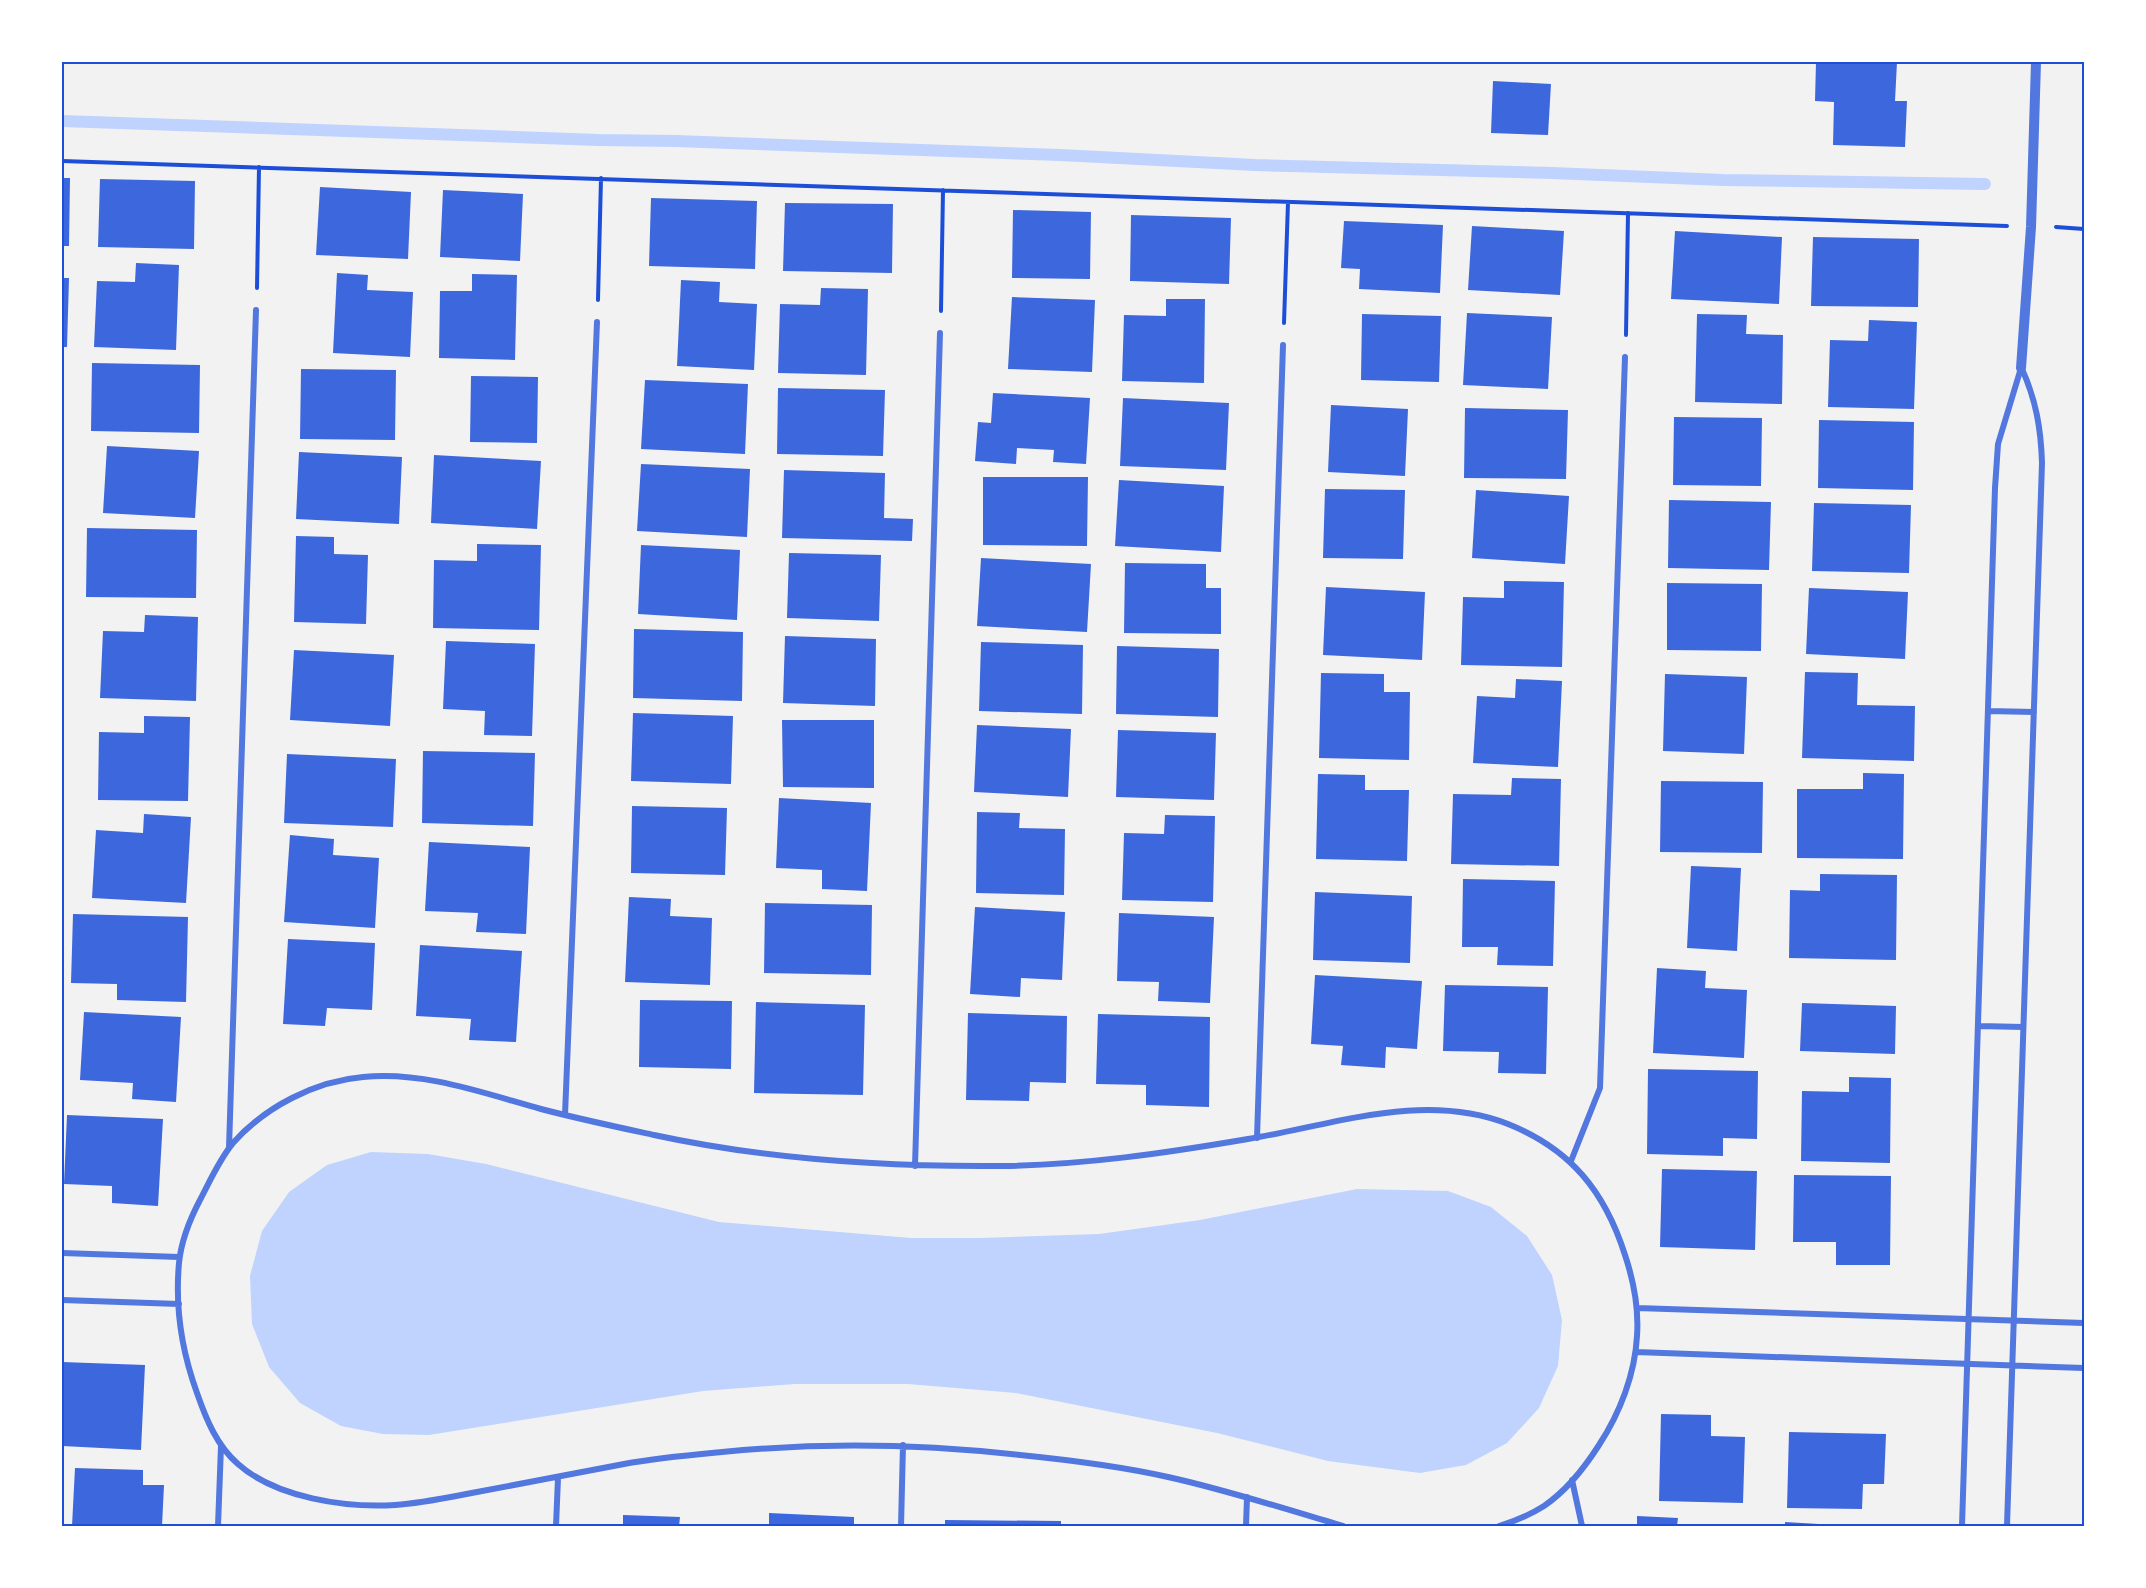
<svg xmlns="http://www.w3.org/2000/svg" width="2146" height="1588" viewBox="0 0 2146 1588" font-family="'Noto Sans',sans-serif">
<style>
.water{fill:#bfd3fe}
.lines{fill:none;stroke-linecap:round;stroke-linejoin:round}
.stream{stroke:#bfd3fe;stroke-width:12}
.building{fill:#3d67dc}
.path{stroke:#1d4ed8;stroke-width:4}
.minor{stroke:#5277de;stroke-width:6}
.tertiary{stroke:#5277de;stroke-width:10}
.neatline{fill:none;stroke:#1d4ed8;stroke-width:2}
</style>
<rect width="100%" height="100%" fill="#f2f2f2"/>
<path class="water" d="M 371,1152 L 428,1154 L 486,1164 L 719,1222 L 911,1238 L 980,1238 L 1099,1234 L 1200,1220 L 1357,1189 L 1448,1191 L 1491,1207 L 1527,1236 L 1552,1275 L 1562,1320 L 1558,1366 L 1539,1408 L 1507,1443 L 1466,1465 L 1420,1473 L 1328,1461 L 1217,1433 L 1016,1393 L 908,1384 L 795,1384 L 703,1391 L 429,1435 L 383,1434 L 341,1426 L 300,1403 L 269,1367 L 252,1324 L 250,1276 L 262,1231 L 289,1192 L 327,1165 Z"/>
<g class="lines">
<path class="stream" d="M 62,121 L 599,140 L 676,141 L 1060,155 L 1255,165 L 1552,173 L 1723,180 L 1985,184"/>
</g>
<path class="building" d="M 1816,62 L 1897,62 L 1895,101 L 1907,101 L 1905,147 L 1833,145 L 1834,102 L 1815,101 Z
M 1493,81 L 1551,84 L 1548,135 L 1491,133 Z
M 62,178 L 70,178 L 69,246 L 62,246 Z
M 100,179 L 195,181 L 194,249 L 98,247 Z
M 320,187 L 411,192 L 408,259 L 316,255 Z
M 443,190 L 523,194 L 520,261 L 440,257 Z
M 651,198 L 757,201 L 755,269 L 649,266 Z
M 785,203 L 893,204 L 892,273 L 783,271 Z
M 1013,210 L 1091,212 L 1090,279 L 1012,278 Z
M 1131,215 L 1231,218 L 1229,284 L 1130,281 Z
M 1344,221 L 1443,225 L 1440,293 L 1359,289 L 1360,269 L 1341,268 Z
M 1472,226 L 1564,231 L 1560,295 L 1468,290 Z
M 1675,231 L 1782,237 L 1779,304 L 1671,299 Z
M 1813,237 L 1919,239 L 1918,307 L 1811,306 Z
M 136,263 L 179,265 L 176,350 L 94,347 L 97,281 L 135,282 Z
M 337,273 L 368,275 L 367,290 L 413,292 L 410,357 L 333,353 Z
M 472,274 L 517,275 L 515,360 L 439,358 L 440,291 L 472,291 Z
M 62,278 L 69,278 L 67,347 L 62,347 Z
M 681,280 L 720,282 L 719,302 L 757,304 L 754,370 L 677,366 Z
M 821,288 L 868,289 L 866,375 L 778,373 L 780,304 L 820,305 Z
M 1012,297 L 1095,300 L 1092,372 L 1008,369 Z
M 1166,299 L 1205,299 L 1204,383 L 1122,381 L 1124,315 L 1166,316 Z
M 1467,313 L 1552,317 L 1548,389 L 1463,385 Z
M 1362,314 L 1441,316 L 1439,382 L 1361,380 Z
M 1697,314 L 1747,315 L 1746,334 L 1783,335 L 1782,404 L 1695,402 Z
M 1869,320 L 1917,322 L 1914,409 L 1828,407 L 1830,340 L 1868,341 Z
M 92,363 L 200,365 L 199,433 L 91,431 Z
M 301,369 L 396,370 L 395,440 L 300,439 Z
M 471,376 L 538,377 L 537,443 L 470,442 Z
M 645,380 L 748,384 L 745,454 L 641,449 Z
M 778,388 L 885,390 L 883,456 L 777,454 Z
M 993,393 L 1090,398 L 1086,464 L 1053,462 L 1054,450 L 1017,448 L 1016,464 L 975,461 L 978,422 L 991,423 Z
M 1123,398 L 1229,403 L 1226,470 L 1120,466 Z
M 1331,405 L 1408,409 L 1405,476 L 1328,472 Z
M 1465,408 L 1568,410 L 1566,479 L 1464,478 Z
M 1674,417 L 1762,418 L 1761,486 L 1673,485 Z
M 1819,420 L 1914,422 L 1913,490 L 1818,488 Z
M 107,446 L 199,451 L 195,518 L 103,513 Z
M 299,452 L 402,457 L 399,524 L 296,519 Z
M 434,455 L 541,461 L 537,529 L 431,523 Z
M 641,464 L 750,469 L 747,537 L 637,531 Z
M 784,470 L 885,473 L 884,518 L 913,519 L 912,541 L 782,538 Z
M 983,477 L 1088,477 L 1087,546 L 983,545 Z
M 1119,480 L 1224,486 L 1221,552 L 1115,546 Z
M 1325,489 L 1405,490 L 1403,559 L 1323,558 Z
M 1476,490 L 1569,496 L 1565,564 L 1472,558 Z
M 1669,500 L 1771,502 L 1769,570 L 1668,568 Z
M 1814,503 L 1911,505 L 1909,573 L 1812,571 Z
M 87,528 L 197,530 L 196,598 L 86,597 Z
M 296,536 L 334,537 L 334,554 L 368,555 L 366,624 L 294,622 Z
M 477,544 L 541,545 L 539,630 L 433,628 L 434,560 L 477,561 Z
M 641,545 L 740,550 L 737,620 L 638,614 Z
M 789,553 L 881,555 L 879,621 L 787,618 Z
M 981,558 L 1091,564 L 1087,632 L 977,626 Z
M 1125,563 L 1206,564 L 1206,588 L 1221,588 L 1221,634 L 1124,633 Z
M 1504,581 L 1564,582 L 1562,667 L 1461,665 L 1463,597 L 1504,598 Z
M 1667,583 L 1762,584 L 1761,651 L 1667,650 Z
M 1326,587 L 1425,592 L 1422,660 L 1323,655 Z
M 1809,588 L 1908,592 L 1905,659 L 1806,654 Z
M 145,615 L 198,617 L 196,701 L 100,698 L 103,631 L 144,632 Z
M 634,629 L 743,632 L 742,701 L 633,698 Z
M 785,636 L 876,639 L 875,706 L 783,703 Z
M 446,641 L 535,644 L 532,736 L 484,735 L 485,711 L 443,709 Z
M 981,642 L 1083,645 L 1082,714 L 979,711 Z
M 1117,646 L 1219,649 L 1218,717 L 1116,714 Z
M 294,650 L 394,655 L 390,726 L 290,720 Z
M 1805,672 L 1858,673 L 1857,705 L 1915,706 L 1914,761 L 1802,758 Z
M 1321,673 L 1384,674 L 1384,692 L 1410,692 L 1409,760 L 1319,758 Z
M 1665,674 L 1747,677 L 1744,754 L 1663,751 Z
M 1516,679 L 1562,681 L 1558,767 L 1473,763 L 1477,696 L 1515,698 Z
M 633,713 L 733,716 L 731,784 L 631,781 Z
M 144,716 L 190,717 L 188,801 L 98,800 L 99,732 L 144,733 Z
M 782,720 L 874,720 L 874,788 L 783,787 Z
M 977,725 L 1071,729 L 1068,797 L 974,792 Z
M 1118,730 L 1216,733 L 1214,800 L 1116,797 Z
M 423,751 L 535,753 L 533,826 L 422,823 Z
M 287,754 L 396,759 L 393,827 L 284,823 Z
M 1863,773 L 1904,774 L 1903,859 L 1797,858 L 1797,789 L 1863,789 Z
M 1318,774 L 1365,775 L 1365,790 L 1409,790 L 1407,861 L 1316,859 Z
M 1512,778 L 1561,779 L 1559,866 L 1451,864 L 1453,794 L 1511,795 Z
M 1661,781 L 1763,782 L 1762,853 L 1660,852 Z
M 779,798 L 871,803 L 867,891 L 822,889 L 822,870 L 776,868 Z
M 632,806 L 727,808 L 725,875 L 631,873 Z
M 977,812 L 1020,813 L 1019,828 L 1065,829 L 1064,895 L 976,893 Z
M 144,814 L 191,817 L 186,903 L 92,898 L 96,830 L 143,833 Z
M 1165,815 L 1215,816 L 1213,902 L 1122,900 L 1124,833 L 1164,834 Z
M 290,835 L 334,839 L 333,855 L 379,858 L 375,928 L 284,922 Z
M 429,842 L 530,847 L 526,934 L 476,932 L 478,913 L 425,911 Z
M 1691,866 L 1741,868 L 1737,951 L 1687,948 Z
M 1820,874 L 1897,875 L 1896,960 L 1789,958 L 1790,890 L 1820,891 Z
M 1463,879 L 1555,881 L 1553,966 L 1497,965 L 1498,947 L 1462,947 Z
M 1315,892 L 1412,896 L 1410,963 L 1313,960 Z
M 629,897 L 671,899 L 670,916 L 712,918 L 710,985 L 625,982 Z
M 765,903 L 872,905 L 871,975 L 764,973 Z
M 975,907 L 1065,912 L 1062,980 L 1021,978 L 1020,997 L 970,994 Z
M 1119,913 L 1214,917 L 1210,1003 L 1158,1001 L 1159,982 L 1117,981 Z
M 73,914 L 188,917 L 186,1002 L 117,1000 L 117,984 L 71,983 Z
M 288,939 L 375,943 L 372,1010 L 327,1008 L 325,1026 L 283,1024 Z
M 420,945 L 522,951 L 516,1042 L 469,1040 L 471,1019 L 416,1016 Z
M 1657,968 L 1706,971 L 1705,988 L 1747,990 L 1744,1058 L 1653,1053 Z
M 1315,975 L 1422,981 L 1417,1049 L 1386,1047 L 1385,1068 L 1341,1065 L 1343,1046 L 1311,1044 Z
M 1445,985 L 1548,987 L 1546,1074 L 1498,1073 L 1499,1052 L 1443,1051 Z
M 640,1000 L 732,1001 L 731,1069 L 639,1067 Z
M 756,1002 L 865,1005 L 863,1095 L 754,1093 Z
M 1802,1003 L 1896,1006 L 1895,1054 L 1800,1051 Z
M 84,1012 L 181,1017 L 176,1102 L 132,1099 L 133,1083 L 80,1080 Z
M 968,1013 L 1067,1016 L 1066,1083 L 1030,1082 L 1029,1101 L 966,1100 Z
M 1098,1014 L 1210,1017 L 1209,1107 L 1146,1105 L 1146,1085 L 1096,1084 Z
M 1648,1069 L 1758,1071 L 1757,1139 L 1723,1138 L 1723,1156 L 1647,1154 Z
M 1849,1077 L 1891,1078 L 1890,1163 L 1801,1161 L 1802,1091 L 1849,1092 Z
M 67,1115 L 163,1119 L 158,1206 L 112,1203 L 112,1186 L 64,1184 Z
M 1662,1169 L 1757,1171 L 1755,1250 L 1660,1247 Z
M 1794,1175 L 1891,1176 L 1890,1265 L 1836,1265 L 1836,1242 L 1793,1242 Z
M 62,1362 L 145,1365 L 141,1450 L 62,1446 Z
M 1661,1414 L 1711,1415 L 1711,1436 L 1745,1437 L 1743,1503 L 1659,1501 Z
M 1789,1432 L 1886,1434 L 1884,1484 L 1863,1484 L 1862,1509 L 1787,1508 Z
M 75,1468 L 143,1470 L 143,1485 L 164,1485 L 162,1526 L 72,1526 Z
M 769,1513 L 854,1517 L 854,1526 L 769,1526 Z
M 623,1515 L 680,1517 L 679,1526 L 623,1526 Z
M 1637,1516 L 1678,1518 L 1677,1526 L 1637,1526 Z
M 945,1520 L 1061,1521 L 1061,1526 L 945,1526 Z
M 1785,1522 L 1836,1525 L 1836,1526 L 1785,1526 Z"/>
<g class="lines">
<path class="path" d="M 62,161 L 2007,226
M 2056,227 L 2084,229
M 257,288 L 259,167
M 598,300 L 601,178
M 941,311 L 943,190
M 1284,323 L 1288,202
M 1626,335 L 1628,213"/>
<path class="minor" d="M 1988,711 L 2034,712
M 1979,1026 L 2023,1027
M 565,1115 L 597,322
M 1257,1138 L 1283,345
M 229,1148 L 256,310
M 1571,1161 L 1600,1088 L 1625,357
M 915,1166 L 940,333
M 62,1253 L 179,1257
M 62,1300 L 179,1304
M 1637,1308 L 2084,1323
M 1636,1352 L 2084,1368
M 1572,1480 L 1582,1526
M 218,1526 L 221,1446
M 556,1526 L 558,1478
M 901,1526 L 903,1445
M 1246,1526 L 1247,1497
M 1343,1526 C 1285,1509 1227,1490 1168,1477 C 1119,1466 1070,1460 1020,1455 C 921,1444 822,1442 722,1452 C 690,1455 656,1458 624,1464 C 575,1473 526,1483 477,1492 C 450,1497 423,1503 395,1505 C 346,1508 276,1498 238,1464 C 217,1446 206,1419 197,1393 C 182,1352 175,1307 179,1263 C 181,1242 190,1219 200,1200 C 210,1181 219,1160 233,1143 C 265,1107 315,1081 363,1077 C 424,1071 483,1093 541,1109 C 579,1119 617,1127 654,1135 C 769,1160 884,1167 1001,1166 C 1084,1165 1166,1153 1248,1139 C 1333,1125 1423,1091 1508,1124 C 1571,1149 1605,1192 1625,1255 C 1634,1282 1639,1308 1637,1336 C 1635,1374 1620,1413 1599,1445 C 1585,1467 1566,1491 1544,1506 C 1530,1515 1515,1521 1499,1526
M 1962,1526 L 1995,488 L 1998,444 L 2021,368
M 2007,1526 L 2042,463 C 2041,429 2036,400 2022,369"/>
<path class="tertiary" d="M 2021,368 L 2031,227 L 2036,62"/>
</g>
<rect width="2146" height="1588" fill="none" stroke="#ffffff" stroke-width="126"/>
<rect x="63" y="63" width="2020" height="1462" class="neatline"/>
</svg>
